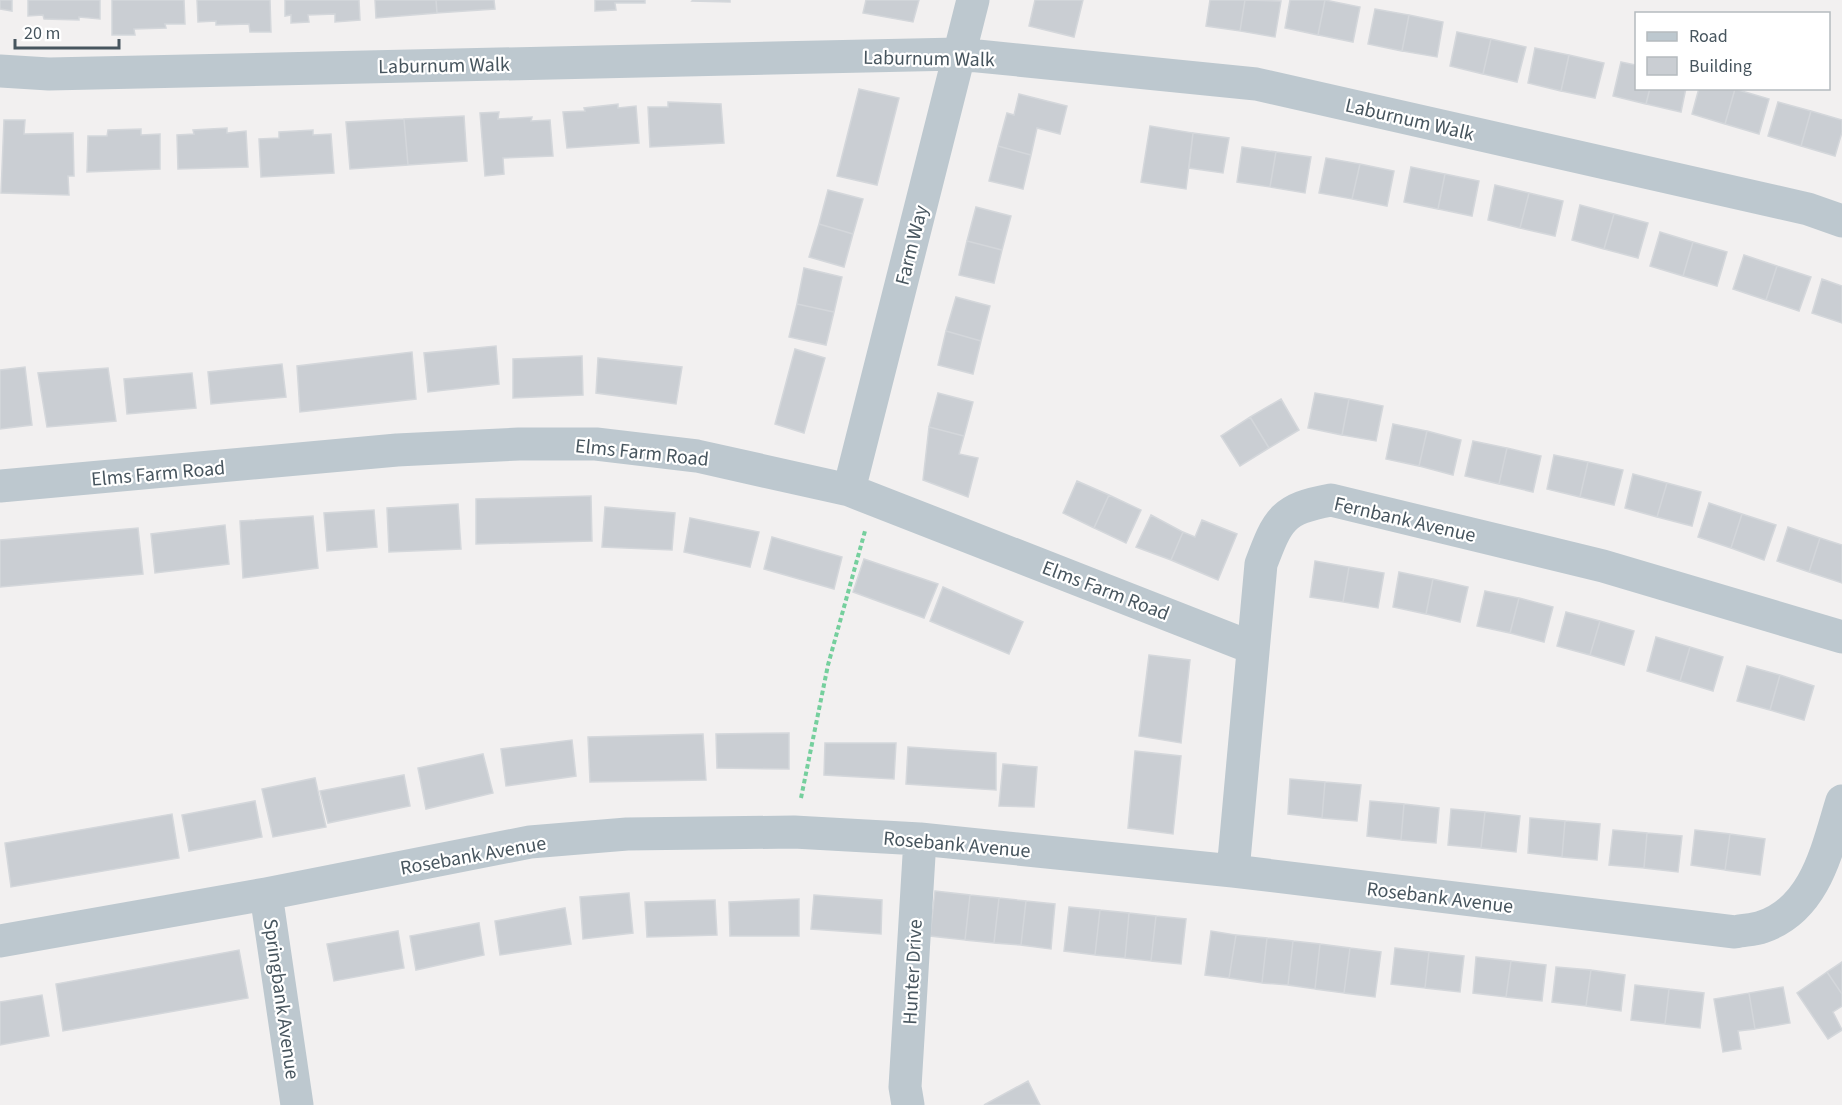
<svg xmlns="http://www.w3.org/2000/svg" width="1842" height="1105" viewBox="0 0 1842 1105" font-family="'Source Sans 3',sans-serif">
<style>
.building{fill:#caced3;stroke:#d4d7db;stroke-width:1.5}
.lines{fill:none;stroke-linecap:round;stroke-linejoin:round}
.path{stroke:#75cf9d;stroke-width:4;stroke-dasharray:4.5 3;stroke-linecap:butt}
.minor{stroke:#bdc8cf;stroke-width:33}
.labels{text-anchor:middle;stroke-width:4.5;stroke-linejoin:round;paint-order:stroke}
.street-label{font-size:20px;fill:#47555e;stroke:#fff}
</style>
<rect width="100%" height="100%" fill="#f2f0f0"/>
<path class="building" d="M 0,0 L 12,0 L 12,11 L 0,9 Z
M 28,0 L 100,0 L 100,19 L 79,17 L 79,20 L 44,19 L 43,15 L 28,16 Z
M 112,0 L 184,0 L 185,24 L 165,24 L 166,28 L 134,29 L 135,35 L 112,35 Z
M 197,0 L 270,0 L 271,32 L 250,32 L 249,24 L 216,25 L 216,21 L 198,22 Z
M 285,0 L 359,0 L 360,20 L 335,22 L 335,14 L 308,15 L 309,22 L 291,23 L 291,15 L 285,16 Z
M 375,0 L 436,0 L 437,13 L 376,18 Z
M 436,0 L 494,0 L 495,9 L 437,13 Z
M 595,0 L 645,0 L 645,3 L 615,3 L 616,10 L 595,11 Z
M 693,0 L 730,0 L 730,2 L 692,1 Z
M 866,0 L 919,0 L 913,22 L 863,13 Z
M 1035,0 L 1083,0 L 1074,37 L 1029,26 Z
M 1210,0 L 1245,0 L 1240,31 L 1206,26 Z
M 1245,0 L 1281,1 L 1275,37 L 1240,31 Z
M 1290,0 L 1325,0 L 1318,35 L 1285,28 Z
M 1325,0 L 1360,7 L 1353,42 L 1318,35 Z
M 1375,9 L 1409,15 L 1402,51 L 1368,44 Z
M 1409,15 L 1443,22 L 1437,57 L 1402,51 Z
M 1457,32 L 1491,39 L 1483,74 L 1450,66 Z
M 1491,39 L 1526,47 L 1517,82 L 1483,74 Z
M 1535,48 L 1569,55 L 1561,91 L 1528,83 Z
M 1569,55 L 1604,63 L 1595,98 L 1561,91 Z
M 1621,62 L 1636,65 L 1636,88 L 1650,88 L 1646,104 L 1613,96 Z
M 1650,88 L 1686,88 L 1681,112 L 1646,104 Z
M 1699,88 L 1735,89 L 1725,124 L 1692,114 Z
M 859,89 L 899,98 L 877,185 L 837,176 Z
M 1735,89 L 1769,99 L 1759,134 L 1725,124 Z
M 1019,94 L 1067,106 L 1060,134 L 1037,128 L 1031,155 L 998,146 L 1007,113 L 1014,115 Z
M 668,102 L 721,104 L 724,143 L 650,147 L 648,107 L 668,107 Z
M 1778,102 L 1811,111 L 1801,146 L 1768,136 Z
M 618,104 L 618,108 L 636,106 L 639,143 L 567,148 L 563,112 L 585,111 L 584,108 Z
M 1811,111 L 1842,120 L 1842,132 L 1835,156 L 1801,146 Z
M 499,112 L 498,119 L 532,117 L 531,121 L 550,120 L 553,156 L 503,158 L 504,174 L 485,176 L 480,113 Z
M 464,116 L 467,161 L 408,165 L 404,119 Z
M 404,119 L 408,165 L 350,169 L 346,122 Z
M 4,120 L 25,120 L 24,134 L 73,133 L 74,176 L 68,176 L 69,195 L 1,193 Z
M 1150,126 L 1193,133 L 1186,189 L 1141,182 Z
M 227,128 L 227,133 L 246,131 L 248,167 L 178,169 L 177,135 L 194,134 L 193,130 Z
M 141,129 L 141,135 L 160,134 L 160,169 L 87,172 L 88,136 L 107,136 L 108,130 Z
M 313,130 L 313,135 L 331,134 L 334,173 L 261,177 L 259,139 L 279,138 L 279,132 Z
M 1193,133 L 1229,138 L 1223,173 L 1189,168 Z
M 998,146 L 1031,155 L 1023,189 L 989,181 Z
M 1242,147 L 1276,152 L 1270,187 L 1237,182 Z
M 1276,152 L 1311,157 L 1305,193 L 1270,187 Z
M 1326,158 L 1360,164 L 1352,199 L 1319,193 Z
M 1360,164 L 1394,171 L 1387,206 L 1352,199 Z
M 1411,167 L 1445,174 L 1438,209 L 1404,202 Z
M 1445,174 L 1479,181 L 1472,216 L 1438,209 Z
M 1495,185 L 1529,193 L 1520,228 L 1488,220 Z
M 828,190 L 863,199 L 853,234 L 819,224 Z
M 1529,193 L 1563,201 L 1555,236 L 1520,228 Z
M 1580,205 L 1614,214 L 1604,249 L 1572,240 Z
M 976,207 L 1011,216 L 1002,250 L 967,241 Z
M 1614,214 L 1648,223 L 1638,258 L 1604,249 Z
M 819,224 L 853,234 L 844,267 L 809,257 Z
M 1660,232 L 1693,242 L 1683,276 L 1650,266 Z
M 967,241 L 1002,250 L 994,283 L 959,275 Z
M 1693,242 L 1727,252 L 1717,286 L 1683,276 Z
M 1744,255 L 1777,266 L 1766,300 L 1733,289 Z
M 1777,266 L 1811,277 L 1799,311 L 1766,300 Z
M 804,268 L 842,277 L 834,312 L 797,304 Z
M 1822,279 L 1842,286 L 1842,323 L 1812,313 Z
M 956,297 L 990,306 L 981,341 L 946,331 Z
M 797,304 L 834,312 L 826,345 L 789,337 Z
M 946,331 L 981,341 L 973,374 L 938,365 Z
M 496,346 L 499,384 L 428,392 L 424,353 Z
M 795,349 L 825,358 L 804,433 L 775,424 Z
M 412,352 L 416,399 L 300,412 L 297,366 Z
M 582,356 L 583,395 L 513,398 L 513,359 Z
M 598,358 L 682,367 L 676,404 L 596,393 Z
M 282,364 L 286,397 L 211,404 L 208,372 Z
M 25,367 L 32,425 L 0,429 L 0,370 Z
M 108,368 L 116,421 L 47,427 L 38,373 Z
M 192,373 L 196,408 L 127,414 L 124,379 Z
M 938,393 L 973,402 L 964,436 L 929,427 Z
M 1315,393 L 1349,399 L 1342,435 L 1308,428 Z
M 1281,399 L 1299,430 L 1269,448 L 1250,417 Z
M 1349,399 L 1383,406 L 1376,441 L 1342,435 Z
M 1250,417 L 1269,448 L 1240,466 L 1221,436 Z
M 1393,424 L 1427,431 L 1419,466 L 1386,459 Z
M 929,427 L 964,436 L 959,454 L 978,458 L 968,497 L 923,480 Z
M 1427,431 L 1461,440 L 1453,475 L 1419,466 Z
M 1473,441 L 1507,448 L 1499,484 L 1465,476 Z
M 1507,448 L 1541,456 L 1533,492 L 1499,484 Z
M 1554,455 L 1588,462 L 1580,497 L 1547,489 Z
M 1588,462 L 1623,470 L 1614,505 L 1580,497 Z
M 1633,474 L 1667,483 L 1657,517 L 1625,508 Z
M 1077,481 L 1109,495 L 1094,528 L 1063,513 Z
M 1667,483 L 1701,492 L 1692,526 L 1657,517 Z
M 1109,495 L 1141,510 L 1126,543 L 1094,528 Z
M 591,496 L 592,541 L 476,544 L 476,499 Z
M 1709,503 L 1742,514 L 1731,548 L 1698,537 Z
M 458,504 L 461,549 L 389,552 L 387,508 Z
M 605,507 L 675,513 L 672,550 L 602,547 Z
M 374,510 L 377,547 L 327,551 L 324,513 Z
M 1742,514 L 1776,525 L 1764,560 L 1731,548 Z
M 1151,515 L 1183,532 L 1171,560 L 1136,547 Z
M 313,516 L 318,568 L 243,578 L 240,521 Z
M 690,518 L 759,532 L 750,567 L 684,552 Z
M 1202,520 L 1237,534 L 1218,580 L 1171,560 L 1183,532 L 1195,537 Z
M 225,525 L 229,564 L 155,573 L 151,534 Z
M 1788,527 L 1820,538 L 1809,572 L 1777,561 Z
M 138,528 L 143,574 L 0,587 L 0,540 Z
M 772,537 L 842,557 L 834,589 L 764,569 Z
M 1820,538 L 1842,545 L 1842,583 L 1809,572 Z
M 864,559 L 938,584 L 924,618 L 853,592 Z
M 1315,561 L 1349,567 L 1343,602 L 1310,597 Z
M 1349,567 L 1384,573 L 1378,608 L 1343,602 Z
M 1399,572 L 1433,579 L 1426,614 L 1393,607 Z
M 1433,579 L 1468,587 L 1460,622 L 1426,614 Z
M 943,587 L 1023,622 L 1009,654 L 930,621 Z
M 1485,591 L 1519,598 L 1510,633 L 1477,626 Z
M 1519,598 L 1553,607 L 1544,642 L 1510,633 Z
M 1566,612 L 1600,621 L 1590,655 L 1557,646 Z
M 1600,621 L 1634,631 L 1624,665 L 1590,655 Z
M 1656,637 L 1690,647 L 1680,681 L 1647,671 Z
M 1690,647 L 1723,657 L 1713,691 L 1680,681 Z
M 1149,655 L 1190,660 L 1181,743 L 1139,736 Z
M 1747,666 L 1780,675 L 1770,710 L 1737,701 Z
M 1780,675 L 1814,686 L 1804,720 L 1770,710 Z
M 789,733 L 789,769 L 717,768 L 716,734 Z
M 703,734 L 706,780 L 590,782 L 588,737 Z
M 572,740 L 576,776 L 506,786 L 501,749 Z
M 825,743 L 896,743 L 894,779 L 824,775 Z
M 908,747 L 996,753 L 996,790 L 906,784 Z
M 1135,751 L 1181,756 L 1173,834 L 1128,828 Z
M 483,754 L 493,793 L 426,809 L 418,768 Z
M 1003,764 L 1037,767 L 1034,807 L 999,806 Z
M 404,775 L 410,806 L 328,823 L 320,791 Z
M 315,778 L 326,827 L 273,837 L 262,789 Z
M 1290,779 L 1325,782 L 1322,818 L 1288,814 Z
M 1325,782 L 1361,785 L 1357,821 L 1322,818 Z
M 255,801 L 262,837 L 189,851 L 182,815 Z
M 1370,801 L 1404,804 L 1401,840 L 1367,836 Z
M 1404,804 L 1439,808 L 1436,843 L 1401,840 Z
M 1451,809 L 1485,812 L 1481,848 L 1448,845 Z
M 1485,812 L 1520,816 L 1516,852 L 1481,848 Z
M 172,814 L 179,858 L 11,887 L 5,843 Z
M 1530,818 L 1565,821 L 1562,857 L 1528,853 Z
M 1565,821 L 1600,824 L 1597,860 L 1562,857 Z
M 1613,830 L 1647,833 L 1644,868 L 1609,865 Z
M 1695,830 L 1730,834 L 1725,870 L 1691,865 Z
M 1647,833 L 1682,836 L 1678,872 L 1644,868 Z
M 1730,834 L 1765,839 L 1760,875 L 1725,870 Z
M 935,891 L 970,895 L 965,940 L 930,936 Z
M 629,893 L 633,933 L 583,939 L 580,897 Z
M 814,895 L 882,900 L 881,934 L 811,929 Z
M 970,895 L 999,898 L 994,943 L 965,940 Z
M 999,898 L 1026,901 L 1021,945 L 994,943 Z
M 799,899 L 799,936 L 730,936 L 729,902 Z
M 715,900 L 717,935 L 647,937 L 645,902 Z
M 1026,901 L 1055,904 L 1051,949 L 1021,945 Z
M 1069,907 L 1100,910 L 1095,955 L 1064,951 Z
M 565,908 L 571,944 L 500,955 L 495,921 Z
M 1100,910 L 1129,913 L 1125,958 L 1095,955 Z
M 1129,913 L 1156,916 L 1151,961 L 1125,958 Z
M 1156,916 L 1186,919 L 1181,964 L 1151,961 Z
M 479,923 L 484,955 L 416,970 L 410,936 Z
M 398,931 L 404,968 L 334,981 L 327,944 Z
M 1211,931 L 1236,935 L 1229,978 L 1205,975 Z
M 1236,935 L 1267,938 L 1262,983 L 1229,978 Z
M 1267,938 L 1293,941 L 1288,985 L 1262,983 Z
M 1293,941 L 1320,944 L 1315,989 L 1288,985 Z
M 1320,944 L 1350,948 L 1344,993 L 1315,989 Z
M 1350,948 L 1381,952 L 1375,997 L 1344,993 Z
M 1395,948 L 1429,952 L 1425,988 L 1391,984 Z
M 239,950 L 248,998 L 63,1031 L 56,984 Z
M 1429,952 L 1464,956 L 1460,992 L 1425,988 Z
M 1476,957 L 1511,961 L 1506,997 L 1473,993 Z
M 1511,961 L 1546,965 L 1542,1001 L 1506,997 Z
M 1842,962 L 1842,994 L 1827,972 Z
M 1556,967 L 1591,970 L 1586,1006 L 1552,1002 Z
M 1591,970 L 1625,975 L 1621,1011 L 1586,1006 Z
M 1827,972 L 1842,994 L 1842,1006 L 1833,1012 L 1842,1030 L 1828,1039 L 1797,993 Z
M 1635,985 L 1669,989 L 1665,1024 L 1631,1020 Z
M 1783,987 L 1790,1023 L 1755,1029 L 1749,993 Z
M 1669,989 L 1704,993 L 1700,1028 L 1665,1024 Z
M 1749,993 L 1755,1029 L 1738,1031 L 1741,1049 L 1723,1052 L 1714,999 Z
M 42,995 L 49,1036 L 0,1045 L 0,1002 Z
M 1028,1081 L 1040,1105 L 984,1105 Z"/>
<g class="lines">
<path class="path" d="M 801,798 L 828,665 L 865,531"/>
<path class="minor" d="M 0,71 L 49,74 L 958,54 L 1256,84 L 1808,209 L 1842,221
M 0,486 L 397,450 L 519,444 L 596,444 L 697,456 L 849,490 L 1253,648
M 849,490 L 973,0
M 1233,871 L 1261,564 C 1278,519 1282,509 1331,500 L 1603,566 L 1842,637
M 266,894 L 297,1105
M 0,941 L 266,894 L 530,842 L 627,834 L 794,832 L 920,839 L 1233,871 L 1735,932 C 1743,930 1754,930 1762,927 C 1816,909 1827,849 1842,801
M 908,1105 L 905,1087 L 920,839"/>
</g>
<g class="labels">
<g class="street-label">
<text transform="translate(929 58) rotate(1)" y="7">Laburnum Walk</text>
<text transform="translate(444 65) rotate(-1)" y="7">Laburnum Walk</text>
<text transform="translate(1410 119) rotate(13)" y="7">Laburnum Walk</text>
<text transform="translate(911 245) rotate(-76)" y="7">Farm Way</text>
<text transform="translate(642 452) rotate(6)" y="7">Elms Farm Road</text>
<text transform="translate(158 473) rotate(-5)" y="7">Elms Farm Road</text>
<text transform="translate(1405 519) rotate(13)" y="7">Fernbank Avenue</text>
<text transform="translate(1106 590) rotate(21)" y="7">Elms Farm Road</text>
<text transform="translate(957 844) rotate(5)" y="7">Rosebank Avenue</text>
<text transform="translate(473 855) rotate(-10)" y="7">Rosebank Avenue</text>
<text transform="translate(1440 897) rotate(7)" y="7">Rosebank Avenue</text>
<text transform="translate(912 972) rotate(-87)" y="7">Hunter Drive</text>
<text transform="translate(282 999) rotate(82)" y="7">Springbank Avenue</text>
</g>
</g>
<rect x="1635" y="12" width="195" height="78" fill="#ffffff" stroke="#b5bbbf" stroke-width="1.5"/>
<rect x="1647" y="32" width="30" height="9" fill="#bdc8cf" stroke="#b5bbbf" stroke-width="1.5"/>
<text x="1689" y="42" font-size="18" fill="#47555e">Road</text>
<rect x="1647" y="57" width="30" height="18" fill="#caced3" stroke="#b5bbbf" stroke-width="1.5"/>
<text x="1689" y="72" font-size="18" fill="#47555e">Building</text>
<path d="M15 39v9h104v-9" fill="none" stroke="#47555e" stroke-width="3"/>
<text x="24" y="39" font-size="18" fill="#47555e" stroke="#ffffff" stroke-width="4.5" paint-order="stroke">20 m</text>
</svg>
